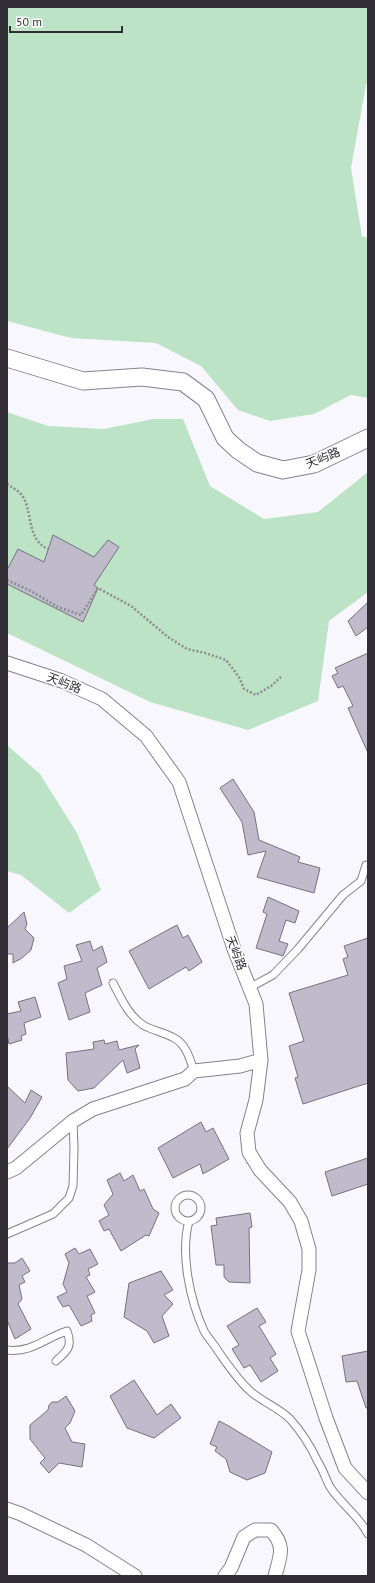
<svg xmlns="http://www.w3.org/2000/svg" width="375" height="1583" viewBox="0 0 375 1583" font-family="'PT Sans','Noto Sans SC',sans-serif">
<style>
.green{fill:#bce3c5}
.building{fill:#bfbbcb;stroke:#757180}
.lines{fill:none;stroke-linecap:round;stroke-linejoin:round}
.service-casing{stroke:#858190;stroke-width:9}
.minor-casing{stroke:#858190;stroke-width:15}
.tertiary-casing{stroke:#858190;stroke-width:19}
.path{stroke:#8d8b91;stroke-width:2.5;stroke-dasharray:2 2;stroke-linecap:butt}
.service{stroke:#fff;stroke-width:7}
.minor{stroke:#fff;stroke-width:13}
.tertiary{stroke:#fff;stroke-width:17}
.labels{text-anchor:middle;stroke-width:3.5;stroke-linejoin:round;paint-order:stroke}
.street-label{font-size:12px;fill:#302e34;stroke:#fff}
</style>
<rect width="100%" height="100%" fill="#f9f7fe"/>
<path class="green" d="M 7,7 L 368,7 L 368,83 L 366,85 L 351,168 L 362,236 L 368,238 L 368,398 L 351,395 L 314,414 L 270,421 L 238,410 L 201,366 L 156,343 L 71,338 L 7,321 Z
M 7,412 L 48,426 L 104,429 L 153,419 L 183,419 L 210,486 L 264,519 L 318,512 L 368,472 L 368,592 L 329,621 L 318,701 L 248,730 L 150,702 L 7,633 Z
M 7,745 L 40,774 L 77,833 L 101,890 L 69,913 L 21,875 L 7,871 Z"/>
<path class="building" d="M 53,535 L 94,557 L 108,540 L 119,547 L 94,585 L 98,588 L 83,622 L 7,584 L 7,570 L 18,549 L 44,562 Z
M 368,602 L 368,627 L 356,636 L 348,621 Z
M 368,653 L 368,753 L 348,708 L 353,706 L 343,686 L 338,688 L 332,676 L 338,673 L 335,668 Z
M 233,779 L 254,812 L 259,840 L 300,857 L 298,862 L 320,868 L 314,893 L 257,877 L 266,851 L 248,855 L 242,822 L 220,788 Z
M 268,897 L 299,911 L 295,923 L 286,920 L 279,941 L 288,944 L 283,956 L 256,948 L 267,914 L 263,912 Z
M 24,912 L 27,924 L 25,929 L 34,938 L 31,950 L 22,958 L 13,963 L 13,954 L 7,954 L 7,928 Z
M 177,925 L 183,938 L 188,935 L 202,962 L 189,971 L 186,967 L 149,989 L 129,951 Z
M 368,938 L 368,1083 L 303,1104 L 295,1078 L 298,1077 L 289,1046 L 304,1041 L 289,993 L 348,975 L 343,959 L 348,957 L 344,946 Z
M 90,941 L 93,951 L 102,946 L 107,962 L 97,968 L 102,985 L 85,993 L 90,1012 L 69,1020 L 58,983 L 67,979 L 64,966 L 82,961 L 76,945 Z
M 35,997 L 41,1017 L 24,1023 L 26,1034 L 21,1036 L 22,1040 L 9,1044 L 7,1034 L 7,1014 L 21,1011 L 18,1002 Z
M 104,1040 L 105,1044 L 117,1041 L 119,1050 L 139,1045 L 135,1049 L 140,1068 L 127,1073 L 123,1060 L 94,1088 L 78,1091 L 68,1080 L 66,1053 L 94,1049 L 93,1042 Z
M 7,1086 L 25,1103 L 31,1090 L 42,1097 L 30,1118 L 7,1149 Z
M 201,1122 L 206,1132 L 213,1128 L 229,1159 L 203,1174 L 200,1164 L 173,1178 L 158,1148 Z
M 368,1158 L 368,1184 L 332,1196 L 325,1172 Z
M 120,1173 L 124,1181 L 133,1175 L 140,1191 L 144,1189 L 153,1209 L 159,1213 L 149,1236 L 146,1235 L 121,1251 L 109,1229 L 104,1231 L 99,1221 L 109,1215 L 104,1205 L 113,1194 L 107,1180 Z
M 250,1213 L 252,1227 L 249,1228 L 250,1283 L 229,1282 L 224,1277 L 224,1265 L 216,1265 L 211,1226 L 217,1225 L 216,1218 Z
M 75,1248 L 79,1254 L 90,1249 L 98,1264 L 88,1269 L 90,1275 L 86,1277 L 95,1292 L 87,1296 L 95,1313 L 91,1315 L 92,1321 L 81,1326 L 69,1305 L 63,1307 L 57,1297 L 67,1292 L 63,1284 L 69,1263 L 65,1254 Z
M 22,1258 L 30,1271 L 22,1276 L 25,1282 L 19,1285 L 22,1299 L 18,1304 L 31,1329 L 15,1339 L 7,1320 L 7,1263 L 15,1263 Z
M 161,1271 L 173,1290 L 164,1295 L 173,1304 L 162,1316 L 169,1336 L 154,1343 L 147,1331 L 124,1317 L 129,1283 Z
M 257,1308 L 266,1322 L 259,1326 L 276,1354 L 270,1358 L 278,1371 L 261,1382 L 250,1365 L 244,1368 L 232,1349 L 239,1345 L 227,1326 Z
M 368,1351 L 368,1408 L 366,1408 L 357,1381 L 346,1382 L 342,1356 Z
M 134,1380 L 157,1415 L 171,1404 L 181,1418 L 154,1438 L 127,1428 L 110,1396 Z
M 66,1396 L 75,1411 L 70,1423 L 65,1428 L 72,1442 L 85,1444 L 82,1467 L 59,1463 L 49,1473 L 40,1463 L 45,1458 L 30,1439 L 30,1425 L 48,1410 L 49,1405 L 52,1402 L 58,1402 Z
M 219,1421 L 227,1425 L 272,1452 L 265,1473 L 247,1480 L 230,1472 L 226,1459 L 215,1451 L 217,1447 L 210,1444 Z"/>
<g class="lines">
<defs>
<path id="service" d="M 113,983 C 121,998 128,1015 143,1025 C 153,1031 164,1032 174,1038 C 186,1044 190,1059 194,1071
M 249,988 L 273,975 L 298,949 L 343,895 L 361,881 L 366,865
M175 1208a13 13 0 1 1 26 0a13 13 0 1 1-26 0Z
M 189,1221 C 180,1254 190,1300 204,1331 C 208,1338 214,1344 218,1351 C 228,1365 237,1379 250,1391 C 262,1402 278,1407 290,1419 C 301,1431 311,1447 318,1462 C 323,1470 326,1479 330,1487 C 341,1504 359,1516 368,1534
M 7,1234 L 53,1214 L 69,1198 L 73,1186 L 74,1148 L 73,1121
M 7,1350 C 32,1353 45,1338 67,1331 C 73,1347 67,1351 56,1361"/>
<path id="minor" d="M 7,663 L 62,681 L 102,699 L 146,736 L 179,782 L 234,949 L 256,1004 L 261,1060 L 240,1066 L 194,1071 L 185,1079 L 93,1109 L 73,1121 L 16,1168 L 7,1172
M 261,1060 L 256,1100 L 247,1133 L 249,1152 L 260,1170 L 290,1202 L 301,1221 L 309,1249 L 309,1270 L 298,1331 L 326,1418 L 345,1468 L 368,1493
M 7,1509 L 21,1514 L 86,1545 L 135,1576
M 225,1576 L 231,1568 L 244,1537 L 255,1530 L 271,1530 C 286,1547 280,1556 275,1576"/>
<path id="tertiary" d="M 7,358 L 83,381 L 142,377 L 183,382 L 206,399 L 225,438 L 238,450 L 257,463 L 283,470 L 314,464 L 368,438"/>
</defs>
<use href="#service" class="service-casing"/>
<use href="#minor" class="minor-casing"/>
<use href="#tertiary" class="tertiary-casing"/>
<path class="path" d="M 7,484 C 11,487 17,490 20,493 C 34,508 25,539 48,549
M 7,580 L 31,591 L 58,607 L 81,615 L 98,588 L 131,606 L 168,637 L 187,649 L 205,653 L 226,660 L 239,677 L 244,689 L 256,695 L 271,686 L 281,677"/>
<use href="#service" class="service"/>
<use href="#minor" class="minor"/>
<use href="#tertiary" class="tertiary"/>
</g>
<g class="labels">
<g class="street-label">
<text transform="translate(323 458) rotate(-22)" y="4">天屿路</text>
<text transform="translate(64 683) rotate(21)" y="4">天屿路</text>
<text transform="translate(236 953) rotate(69)" y="4">天屿路</text>
</g>
</g>
<rect width="375" height="1583" fill="none" stroke="#302e34" stroke-width="16"/>
<path d="M10 26v6h112v-6" fill="none" stroke="#302e34" stroke-width="2"/>
<text x="16" y="26" font-size="12" fill="#302e34" stroke="#ffffff" stroke-width="3" paint-order="stroke">50 m</text>
</svg>
